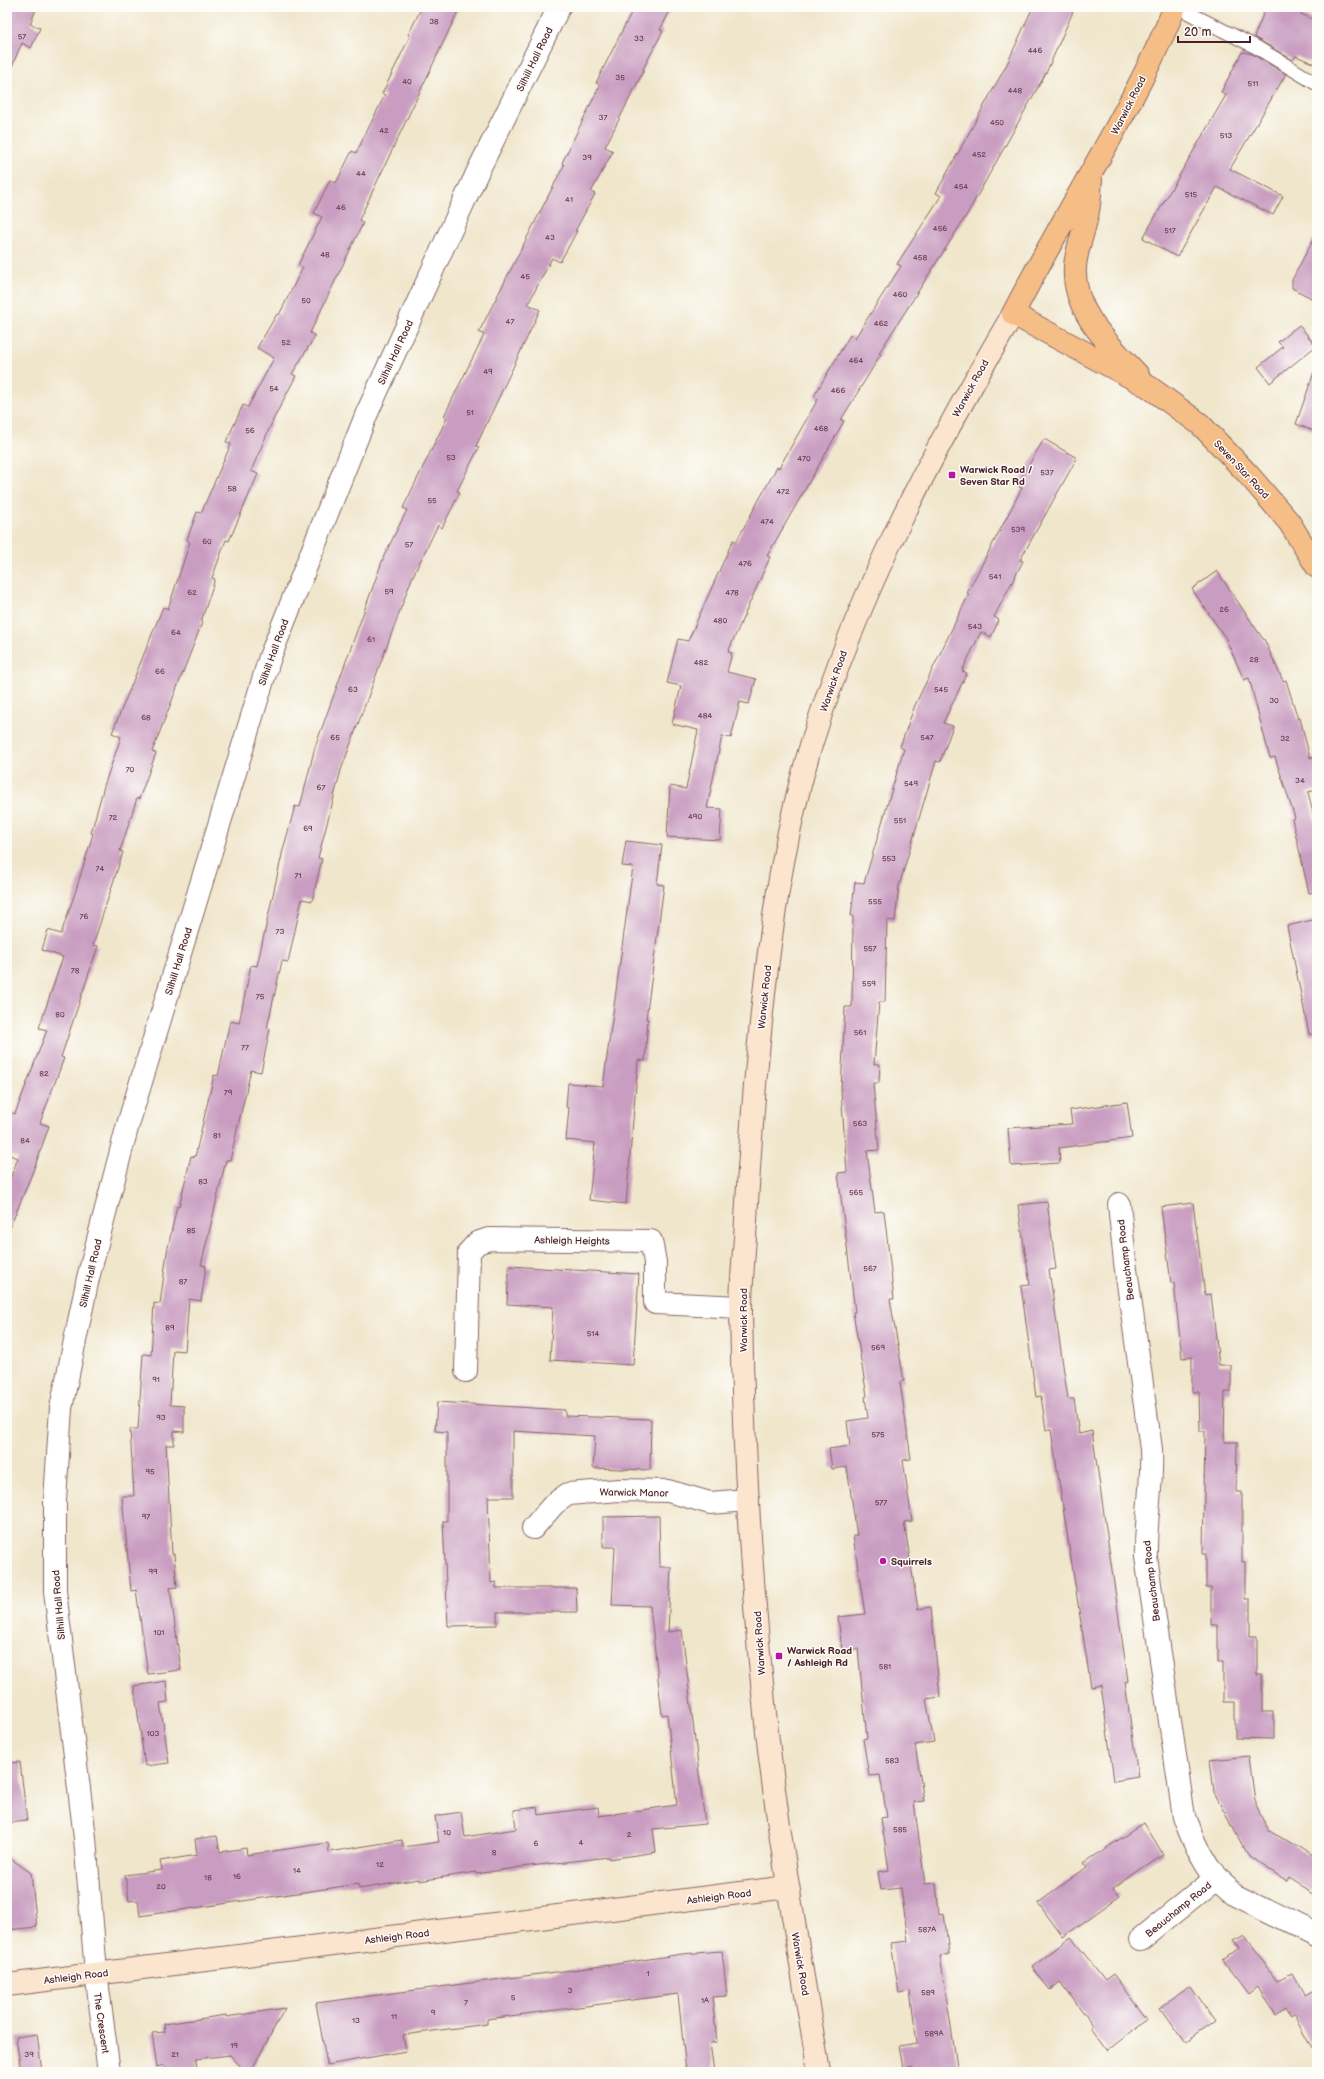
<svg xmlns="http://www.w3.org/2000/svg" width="1324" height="2079" viewBox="0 0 1324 2079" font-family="'Balsamiq Sans',sans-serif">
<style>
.building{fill:#c99dc1}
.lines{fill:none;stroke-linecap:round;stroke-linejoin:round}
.lane-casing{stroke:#846563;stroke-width:15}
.street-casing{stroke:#846563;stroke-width:24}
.secondary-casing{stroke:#846563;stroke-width:24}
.highway-casing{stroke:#846563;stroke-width:24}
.lane{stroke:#fff;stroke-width:13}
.street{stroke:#fff;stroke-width:22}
.secondary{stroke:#fbe5cf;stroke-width:22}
.highway{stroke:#f6be87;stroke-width:22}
.poi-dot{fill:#b5179e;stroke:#fdfcf7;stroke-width:1.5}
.labels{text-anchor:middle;stroke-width:3;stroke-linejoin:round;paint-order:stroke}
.number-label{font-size:8px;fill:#6a3e50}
.street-label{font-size:10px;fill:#4a1f2b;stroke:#fdfcf7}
.poi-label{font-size:10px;font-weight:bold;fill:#4a1f2b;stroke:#fdfcf7;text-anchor:start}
</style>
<rect width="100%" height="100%" fill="#fdfcf7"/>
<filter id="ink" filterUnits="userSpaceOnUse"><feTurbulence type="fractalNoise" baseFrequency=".025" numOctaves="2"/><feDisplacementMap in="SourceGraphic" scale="8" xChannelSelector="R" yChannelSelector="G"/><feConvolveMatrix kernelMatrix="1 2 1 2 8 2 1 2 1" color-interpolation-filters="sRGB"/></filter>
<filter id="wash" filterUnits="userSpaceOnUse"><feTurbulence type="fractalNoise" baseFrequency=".012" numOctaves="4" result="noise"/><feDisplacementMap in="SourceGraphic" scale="16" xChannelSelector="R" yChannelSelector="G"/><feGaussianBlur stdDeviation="0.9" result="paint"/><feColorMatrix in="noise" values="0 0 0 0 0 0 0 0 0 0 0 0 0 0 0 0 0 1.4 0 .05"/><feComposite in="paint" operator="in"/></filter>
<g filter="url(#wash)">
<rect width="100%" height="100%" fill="#f0e6cc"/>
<g id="blocks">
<path class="building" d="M 7,7 L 37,7 L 30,24 L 40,28 L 31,48 L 22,43 L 7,77 Z
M 422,7 L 460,7 L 359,220 L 363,223 L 310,333 L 315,336 L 292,374 L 296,376 L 274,418 L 251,471 L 258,474 L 229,541 L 226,540 L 212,578 L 215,579 L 201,622 L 202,623 L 152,752 L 156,753 L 139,799 L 137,798 L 120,851 L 123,852 L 93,945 L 98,946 L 61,1057 L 64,1058 L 40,1123 L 49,1126 L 35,1166 L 9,1230 L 7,1229 L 7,1187 L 18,1158 L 7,1154 L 7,1111 L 15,1114 L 47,1030 L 39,1028 L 63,957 L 42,950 L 48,930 L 61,934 L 76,890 L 93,834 L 91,833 L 104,786 L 121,737 L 112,733 L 163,607 L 168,609 L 190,542 L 187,540 L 197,512 L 201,513 L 231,444 L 226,442 L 243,405 L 248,407 L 274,358 L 257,348 L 277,314 L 279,315 L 303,267 L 298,265 L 322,217 L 314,213 L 330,180 L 336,183 L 352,151 L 356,153 L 385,95 L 382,94 L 410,36 L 408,35 Z
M 634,7 L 672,7 L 660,30 L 663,31 L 643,69 L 644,70 L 605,147 L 613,151 L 591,192 L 595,194 L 575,231 L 577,231 L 560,262 L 552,258 L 528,304 L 540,310 L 476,446 L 479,447 L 457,491 L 460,492 L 442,528 L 438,525 L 412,578 L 341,770 L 318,858 L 322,859 L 312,901 L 302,899 L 288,962 L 282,961 L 267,1028 L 270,1029 L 261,1072 L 251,1070 L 230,1160 L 226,1160 L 211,1224 L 201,1265 L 206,1266 L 201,1301 L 189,1299 L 185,1351 L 173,1350 L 170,1405 L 184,1406 L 184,1432 L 174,1431 L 174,1445 L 166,1445 L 172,1554 L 174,1554 L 177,1587 L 170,1588 L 181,1670 L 148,1674 L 136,1590 L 131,1591 L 122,1496 L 134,1496 L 130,1429 L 138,1429 L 143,1354 L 151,1355 L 154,1303 L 160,1304 L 167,1252 L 177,1206 L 179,1207 L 191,1156 L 195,1157 L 214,1075 L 218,1076 L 230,1021 L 239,1023 L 251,965 L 257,966 L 283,850 L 295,806 L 300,807 L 315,747 L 384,556 L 407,510 L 403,508 L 447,418 L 444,416 L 484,335 L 479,332 L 564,165 L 562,163 L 600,85 L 596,83 Z
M 1033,7 L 1075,7 L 1047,71 L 966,216 L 879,353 L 881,354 L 841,420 L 844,421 L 767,556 L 770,557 L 728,652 L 732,653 L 727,672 L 756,679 L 749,704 L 740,702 L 731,738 L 722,736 L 707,808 L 722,809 L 720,840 L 667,837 L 670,786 L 686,789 L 698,730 L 672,724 L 681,686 L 667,683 L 678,639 L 688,641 L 733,540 L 736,542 L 777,467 L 779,468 L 818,399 L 814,396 L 850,335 L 855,338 L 901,266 L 897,264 L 941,196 L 936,193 L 1007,64 Z
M 1266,7 L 1285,7 L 1317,21 L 1317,65 L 1296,56 L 1293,60 L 1254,37 Z
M 1242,52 L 1252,54 L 1286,74 L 1230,169 L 1283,196 L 1273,215 L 1217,187 L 1177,257 L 1143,238 L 1226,95 L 1221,92 Z
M 1317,232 L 1317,301 L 1292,288 L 1292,280 Z
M 1299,325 L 1316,346 L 1270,383 L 1258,367 L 1283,347 L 1278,342 Z
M 1314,372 L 1317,372 L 1317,432 L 1296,424 Z
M 1044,439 L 1077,458 L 1020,560 L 1023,561 L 994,617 L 999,620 L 991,637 L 981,632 L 962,671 L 967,673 L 943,723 L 953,726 L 940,762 L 936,761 L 899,886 L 895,921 L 887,920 L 885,1002 L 879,1002 L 874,1064 L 880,1064 L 879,1083 L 873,1083 L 879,1150 L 867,1151 L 875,1212 L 884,1211 L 894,1299 L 890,1299 L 904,1381 L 900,1382 L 911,1459 L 903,1460 L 912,1521 L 904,1522 L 918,1609 L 931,1607 L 940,1697 L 926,1699 L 934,1742 L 915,1745 L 924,1801 L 914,1802 L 925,1884 L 936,1883 L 939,1914 L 944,1913 L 949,1954 L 940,1956 L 958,2072 L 913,2072 L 912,2066 L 903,2068 L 899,2046 L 917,2043 L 910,1991 L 899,1993 L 891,1943 L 908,1941 L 901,1888 L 881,1890 L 878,1872 L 889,1870 L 881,1818 L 887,1817 L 880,1775 L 869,1776 L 863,1739 L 867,1738 L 858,1649 L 842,1650 L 838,1617 L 865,1614 L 853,1536 L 857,1536 L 847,1467 L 832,1469 L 829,1449 L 850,1446 L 847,1421 L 868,1418 L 865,1397 L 867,1396 L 853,1312 L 855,1312 L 838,1173 L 847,1172 L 841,1090 L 845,1007 L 852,1007 L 853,916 L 851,916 L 855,882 L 864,883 L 904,749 L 900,747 L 915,705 L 969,594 L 967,593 L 1022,488 L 1017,485 Z
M 1217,571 L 1263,639 L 1264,639 L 1283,681 L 1286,680 L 1298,719 L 1300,718 L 1310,758 L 1313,757 L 1317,770 L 1317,790 L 1308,792 L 1317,831 L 1317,892 L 1309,893 L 1292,819 L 1295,818 L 1275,757 L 1270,758 L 1249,678 L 1244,680 L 1226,639 L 1192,589 Z
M 626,841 L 662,845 L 657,884 L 664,885 L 646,1019 L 648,1019 L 645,1061 L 638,1060 L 626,1204 L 589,1200 L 595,1143 L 566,1140 L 569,1108 L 566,1107 L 568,1083 L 603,1086 L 633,867 L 622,866 Z
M 1317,919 L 1317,1034 L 1309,1034 L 1287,926 Z
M 1127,1102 L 1132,1138 L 1059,1148 L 1060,1163 L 1011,1166 L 1008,1128 L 1072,1124 L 1070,1110 Z
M 1047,1202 L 1056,1269 L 1049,1270 L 1068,1399 L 1074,1399 L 1079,1434 L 1092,1431 L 1128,1681 L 1125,1682 L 1138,1777 L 1114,1781 L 1101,1685 L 1091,1687 L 1051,1430 L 1046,1430 L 1041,1396 L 1036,1397 L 1021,1286 L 1030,1285 L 1018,1205 Z
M 1193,1203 L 1205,1295 L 1211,1294 L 1219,1365 L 1231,1365 L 1231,1392 L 1225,1392 L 1224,1442 L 1237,1442 L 1236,1492 L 1242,1492 L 1242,1562 L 1245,1562 L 1245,1599 L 1250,1599 L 1250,1636 L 1257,1636 L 1257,1675 L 1262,1675 L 1262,1712 L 1274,1712 L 1274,1739 L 1235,1738 L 1235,1702 L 1223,1702 L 1223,1662 L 1218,1662 L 1218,1625 L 1211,1625 L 1211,1588 L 1206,1588 L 1206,1554 L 1203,1554 L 1205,1431 L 1200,1431 L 1199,1392 L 1192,1392 L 1192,1357 L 1182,1358 L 1174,1283 L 1171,1283 L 1161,1207 Z
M 509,1266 L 639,1274 L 633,1365 L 550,1360 L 553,1307 L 507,1304 Z
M 437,1402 L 565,1410 L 565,1416 L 651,1419 L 650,1470 L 593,1468 L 595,1436 L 513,1431 L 513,1497 L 488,1497 L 491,1583 L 496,1582 L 496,1588 L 576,1588 L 577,1612 L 497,1612 L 497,1625 L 448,1626 L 443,1521 L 447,1521 L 447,1432 L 435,1431 Z
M 659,1516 L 660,1567 L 671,1567 L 668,1632 L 682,1630 L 705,1824 L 653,1829 L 656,1852 L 609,1859 L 609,1857 L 521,1867 L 476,1874 L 476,1872 L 419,1881 L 419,1879 L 359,1889 L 358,1884 L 338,1887 L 140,1916 L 138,1900 L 129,1901 L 125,1875 L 162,1870 L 160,1861 L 197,1855 L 195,1839 L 217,1836 L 220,1852 L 246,1848 L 247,1855 L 328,1843 L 329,1852 L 402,1840 L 403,1847 L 439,1842 L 435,1816 L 461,1812 L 465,1837 L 516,1829 L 514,1810 L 537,1807 L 538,1815 L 598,1807 L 599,1816 L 677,1805 L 667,1714 L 662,1715 L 650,1606 L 612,1605 L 615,1547 L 603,1547 L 603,1517 Z
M 166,1681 L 168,1702 L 160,1703 L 169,1763 L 145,1766 L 134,1686 Z
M 1249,1756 L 1255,1802 L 1269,1830 L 1317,1860 L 1317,1894 L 1289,1877 L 1287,1881 L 1248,1856 L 1214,1792 L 1210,1760 Z
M 20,1762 L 27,1821 L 7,1823 L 7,1763 Z
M 1144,1823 L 1163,1854 L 1113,1888 L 1120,1896 L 1063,1937 L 1038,1903 L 1087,1867 L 1084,1863 Z
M 7,1856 L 31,1873 L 37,1927 L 7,1930 Z
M 1244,1936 L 1279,1982 L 1292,1975 L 1303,1995 L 1317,1987 L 1317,2055 L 1295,2015 L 1291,2018 L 1286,2009 L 1275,2016 L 1258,1985 L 1248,1993 L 1224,1961 L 1239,1950 L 1234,1942 Z
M 1071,1937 L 1105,1980 L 1113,1974 L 1148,2019 L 1108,2050 L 1091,2027 L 1093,2025 L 1060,1982 L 1050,1990 L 1032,1967 Z
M 722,1951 L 727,1996 L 712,1997 L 717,2042 L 710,2043 L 714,2072 L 686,2072 L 678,1994 L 487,2019 L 487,2024 L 403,2035 L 406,2051 L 327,2065 L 316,2003 L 610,1965 L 682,1954 Z
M 1191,1986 L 1215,2021 L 1185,2042 L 1160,2007 Z
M 285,2008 L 252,2069 L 243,2069 L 230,2055 L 196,2059 L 197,2072 L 165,2072 L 165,2065 L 157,2067 L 152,2033 L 165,2032 L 164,2024 L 226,2015 L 226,2017 Z
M 37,2034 L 42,2072 L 21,2072 L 16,2037 Z"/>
</g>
</g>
<g filter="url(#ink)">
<use href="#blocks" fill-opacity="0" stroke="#846563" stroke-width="1"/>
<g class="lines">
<defs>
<path id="lane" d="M 1177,7 L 1256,47 L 1317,84"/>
<path id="street" d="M 1119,1204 L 1125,1262 L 1151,1449 C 1153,1485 1145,1521 1146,1557 L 1184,1817 C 1192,1840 1202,1859 1216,1878 L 1140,1940
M 466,1371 L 469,1252 L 477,1243 L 489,1239 L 651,1241 L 655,1262 L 655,1303 L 741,1307
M 533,1528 L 554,1504 L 568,1494 L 619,1490 L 668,1491 L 710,1503 L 748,1500
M 1216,1878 L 1234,1894 L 1317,1935
M 109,2072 L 96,1973 L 85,1838 L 55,1591 L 55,1500 L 61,1408 L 88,1278 L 127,1128 L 270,657 L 367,413 L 478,171 L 559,7"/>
<path id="secondary" d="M 7,1985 L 788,1887
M 819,2072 C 798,1946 775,1820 763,1693 C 750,1567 743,1438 741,1311 C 741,1287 743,1262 745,1238 C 748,1183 751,1129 756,1074 C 766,963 779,850 812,742 C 859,591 933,450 1013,314"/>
<path id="highway" d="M 1175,7 C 1131,114 1065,211 1013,314 L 1149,387 L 1200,424 L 1247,473 L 1289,522 L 1317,567
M 1091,180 C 1090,190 1090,201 1088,211 C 1085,230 1076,249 1075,267 C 1072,312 1110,345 1138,375"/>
</defs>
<use href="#lane" class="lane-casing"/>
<use href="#street" class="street-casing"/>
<use href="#secondary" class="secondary-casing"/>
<use href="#highway" class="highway-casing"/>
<use href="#lane" class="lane"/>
<use href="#street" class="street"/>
<use href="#secondary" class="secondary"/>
<use href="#highway" class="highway"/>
</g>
</g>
<g class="poi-dot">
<rect x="948" y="471" width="8" height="8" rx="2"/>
<circle cx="883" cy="1561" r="4"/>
<rect x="775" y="1652" width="8" height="8" rx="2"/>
</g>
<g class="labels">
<g class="number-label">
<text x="434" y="24">38</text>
<text x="22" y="39">57</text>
<text x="639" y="41">33</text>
<text x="1035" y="53">446</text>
<text x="620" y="80">35</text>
<text x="407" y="84">40</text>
<text x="1253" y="86">511</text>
<text x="1015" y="93">448</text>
<text x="603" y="120">37</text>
<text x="997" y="125">450</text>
<text x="384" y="133">42</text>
<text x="1226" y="138">513</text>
<text x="979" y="157">452</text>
<text x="587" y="160">39</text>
<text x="361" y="176">44</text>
<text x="961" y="189">454</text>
<text x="1191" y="197">515</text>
<text x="569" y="202">41</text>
<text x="341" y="210">46</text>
<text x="940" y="231">456</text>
<text x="1170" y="233">517</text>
<text x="550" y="240">43</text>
<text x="325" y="257">48</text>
<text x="920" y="260">458</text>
<text x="525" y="279">45</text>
<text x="900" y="297">460</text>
<text x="306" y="303">50</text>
<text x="510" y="324">47</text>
<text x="881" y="326">462</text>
<text x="286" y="345">52</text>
<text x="856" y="363">464</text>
<text x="488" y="374">49</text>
<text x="274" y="391">54</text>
<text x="838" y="393">466</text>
<text x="470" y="415">51</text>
<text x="821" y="431">468</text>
<text x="250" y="433">56</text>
<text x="451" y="460">53</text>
<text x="804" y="461">470</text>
<text x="1047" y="475">537</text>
<text x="232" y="491">58</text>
<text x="783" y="494">472</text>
<text x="432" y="503">55</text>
<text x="767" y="524">474</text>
<text x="1018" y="532">539</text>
<text x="207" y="544">60</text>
<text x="409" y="547">57</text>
<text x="745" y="566">476</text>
<text x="995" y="579">541</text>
<text x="389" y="594">59</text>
<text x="192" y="595">62</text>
<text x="732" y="595">478</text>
<text x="1224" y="612">26</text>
<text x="720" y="623">480</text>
<text x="975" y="629">543</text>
<text x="176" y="635">64</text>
<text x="371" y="642">61</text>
<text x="1254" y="662">28</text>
<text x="701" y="665">482</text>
<text x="160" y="674">66</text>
<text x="353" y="692">63</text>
<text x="941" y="692">545</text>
<text x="1274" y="703">30</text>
<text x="705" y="718">484</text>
<text x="146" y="720">68</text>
<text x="335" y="740">65</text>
<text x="927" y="740">547</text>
<text x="1285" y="741">32</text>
<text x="130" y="772">70</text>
<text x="1300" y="783">34</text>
<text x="911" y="786">549</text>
<text x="321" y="790">67</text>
<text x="695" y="819">490</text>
<text x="113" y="820">72</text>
<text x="900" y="823">551</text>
<text x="308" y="831">69</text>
<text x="889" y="861">553</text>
<text x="100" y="871">74</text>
<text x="298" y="878">71</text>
<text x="875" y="904">555</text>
<text x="84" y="919">76</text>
<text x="280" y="934">73</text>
<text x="870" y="951">557</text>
<text x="75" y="973">78</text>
<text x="869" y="986">559</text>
<text x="260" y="999">75</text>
<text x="60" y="1017">80</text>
<text x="860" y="1035">561</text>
<text x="245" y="1050">77</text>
<text x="44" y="1076">82</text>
<text x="228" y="1095">79</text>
<text x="860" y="1126">563</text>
<text x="217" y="1138">81</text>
<text x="25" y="1143">84</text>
<text x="203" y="1184">83</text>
<text x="856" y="1195">565</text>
<text x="191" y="1233">85</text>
<text x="870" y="1271">567</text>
<text x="183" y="1284">87</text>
<text x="170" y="1330">89</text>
<text x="593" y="1336">514</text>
<text x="878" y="1350">569</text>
<text x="156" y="1382">91</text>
<text x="161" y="1420">93</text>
<text x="878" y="1437">575</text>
<text x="150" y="1474">95</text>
<text x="881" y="1505">577</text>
<text x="146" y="1519">97</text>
<text x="153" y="1574">99</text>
<text x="159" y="1635">101</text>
<text x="885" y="1669">581</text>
<text x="153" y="1736">103</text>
<text x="892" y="1763">583</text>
<text x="900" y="1832">585</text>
<text x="447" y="1835">10</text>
<text x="629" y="1837">2</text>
<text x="581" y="1845">4</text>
<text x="536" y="1846">6</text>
<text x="494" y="1855">8</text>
<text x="380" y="1867">12</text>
<text x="297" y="1873">14</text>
<text x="237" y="1879">16</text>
<text x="208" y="1880">18</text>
<text x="161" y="1889">20</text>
<text x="927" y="1932">587A</text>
<text x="648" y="1976">1</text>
<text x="570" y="1993">3</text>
<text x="928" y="1995">589</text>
<text x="513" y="2000">5</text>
<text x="705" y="2003">1A</text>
<text x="466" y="2005">7</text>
<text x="433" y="2015">9</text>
<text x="394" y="2019">11</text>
<text x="356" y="2023">13</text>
<text x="934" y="2036">589A</text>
<text x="234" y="2048">19</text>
<text x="29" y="2057">39</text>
<text x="175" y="2057">21</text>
</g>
<g class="street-label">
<text transform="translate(534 59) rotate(-64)" y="4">Silhill Hall Road</text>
<text transform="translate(1128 105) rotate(-63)" y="4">Warwick Road</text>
<text transform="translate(395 352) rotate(-65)" y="4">Silhill Hall Road</text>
<text transform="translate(970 388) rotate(-61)" y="4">Warwick Road</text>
<text transform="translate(1242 469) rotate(47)" y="4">Seven Star Road</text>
<text transform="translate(273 652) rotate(-70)" y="4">Silhill Hall Road</text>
<text transform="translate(833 681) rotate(-71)" y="4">Warwick Road</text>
<text transform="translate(178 961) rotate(-73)" y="4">Silhill Hall Road</text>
<text transform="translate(764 997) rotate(-84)" y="4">Warwick Road</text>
<text transform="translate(572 1240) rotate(1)" y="4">Ashleigh Heights</text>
<text transform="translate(1125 1260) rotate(-97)" y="4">Beauchamp Road</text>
<text transform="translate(90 1273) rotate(-77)" y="4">Silhill Hall Road</text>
<text transform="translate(743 1320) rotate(-90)" y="4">Warwick Road</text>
<text transform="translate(634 1492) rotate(1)" y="4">Warwick Manor</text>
<text transform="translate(1151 1581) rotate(-97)" y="4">Beauchamp Road</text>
<text transform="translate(58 1605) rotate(-95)" y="4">Silhill Hall Road</text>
<text transform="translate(759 1643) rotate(-94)" y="4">Warwick Road</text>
<text transform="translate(719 1896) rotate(-7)" y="4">Ashleigh Road</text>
<text transform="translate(1178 1909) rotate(-39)" y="4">Beauchamp Road</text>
<text transform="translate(397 1936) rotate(-7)" y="4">Ashleigh Road</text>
<text transform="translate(801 1964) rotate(80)" y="4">Warwick Road</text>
<text transform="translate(76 1976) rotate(-7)" y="4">Ashleigh Road</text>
<text transform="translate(102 2023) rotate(82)" y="4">The Crescent</text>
</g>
<g class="poi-label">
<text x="960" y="473">Warwick Road /<tspan x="960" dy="12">Seven Star Rd</tspan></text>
<text x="891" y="1565">Squirrels</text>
<text x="787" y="1654">Warwick Road<tspan x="787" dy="12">/ Ashleigh Rd</tspan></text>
</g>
</g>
<rect width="1324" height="2079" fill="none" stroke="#fdfcf7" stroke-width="24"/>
<path d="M1178 36v6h72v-6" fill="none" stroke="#4a1f2b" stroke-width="2"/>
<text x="1184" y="36" font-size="12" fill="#4a1f2b" stroke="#fdfcf7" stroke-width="3" paint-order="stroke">20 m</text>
</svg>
